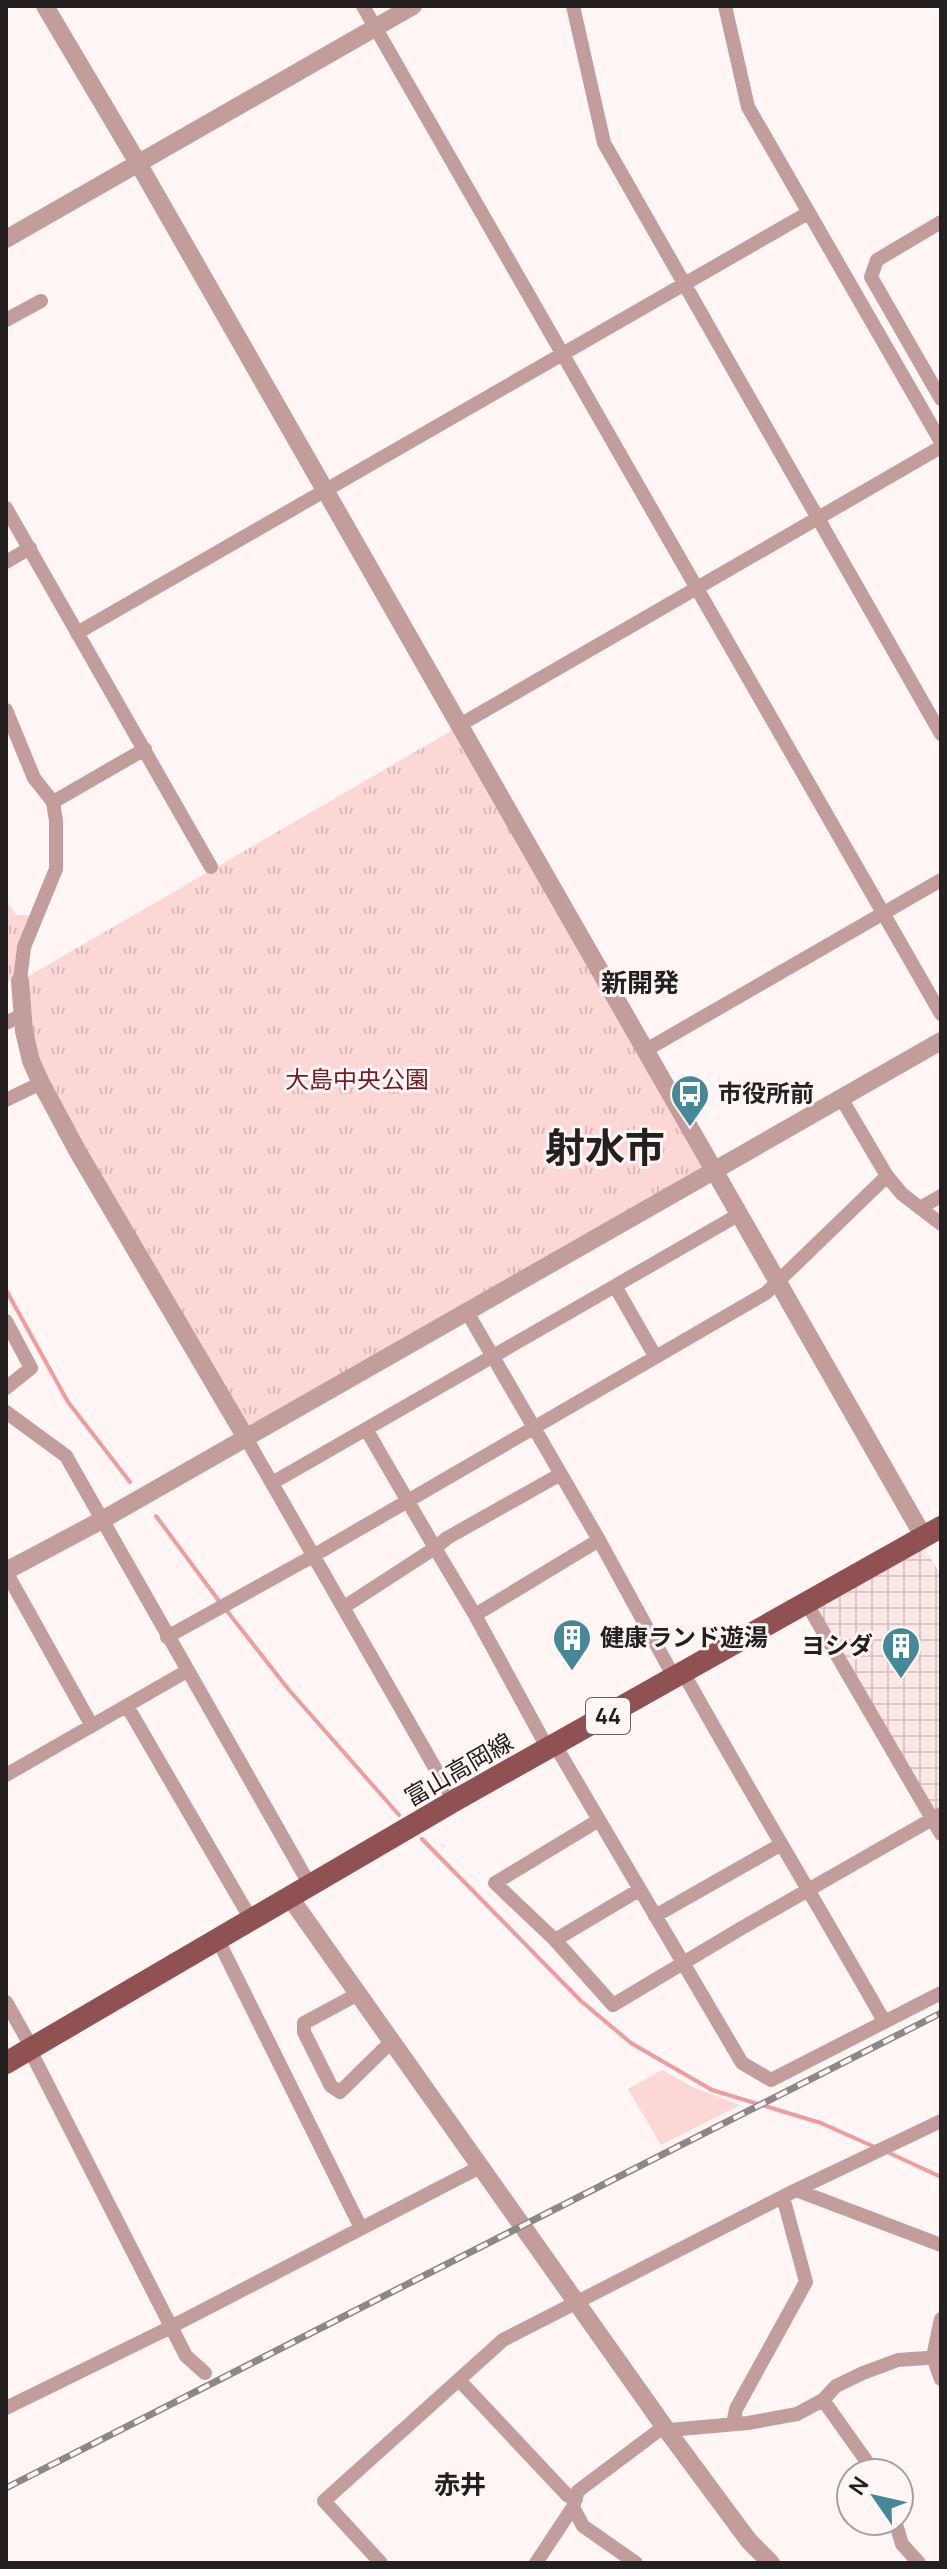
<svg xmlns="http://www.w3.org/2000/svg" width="947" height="2569" viewBox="0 0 947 2569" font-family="Manrope,'Noto Sans JP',sans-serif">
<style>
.industrial{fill:url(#industrial-grid)}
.grass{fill:#fdd7d5}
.park{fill:url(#park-tufts)}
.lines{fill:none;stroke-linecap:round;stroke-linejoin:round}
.stream{stroke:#ee9d9c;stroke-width:4}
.minor{stroke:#c29d9c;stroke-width:14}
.tertiary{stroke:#c29d9c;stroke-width:18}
.primary{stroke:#8f5151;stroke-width:22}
.rail-casing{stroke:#8d8787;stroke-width:7}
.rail{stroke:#fff6f5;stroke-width:4;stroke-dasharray:12;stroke-linecap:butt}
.labels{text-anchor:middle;stroke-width:6;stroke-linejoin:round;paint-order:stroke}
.shield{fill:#fff6f5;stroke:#666060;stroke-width:2}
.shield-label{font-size:22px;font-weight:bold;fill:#242020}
.park-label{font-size:24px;fill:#771923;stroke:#fff6f5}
.poi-label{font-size:24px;font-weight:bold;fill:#242020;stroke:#fff6f5;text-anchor:start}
.street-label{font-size:24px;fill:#242020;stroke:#fff6f5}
.neighbourhood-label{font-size:26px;font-weight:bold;fill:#242020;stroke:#fff6f5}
.town-label{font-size:40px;font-weight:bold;fill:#242020;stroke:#fff6f5}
</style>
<defs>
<pattern id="industrial-grid" width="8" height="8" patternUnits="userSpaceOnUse" patternTransform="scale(2)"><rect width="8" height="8" fill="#fbe7e6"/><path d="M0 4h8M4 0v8" fill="none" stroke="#d7c6c5"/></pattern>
<pattern id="park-tufts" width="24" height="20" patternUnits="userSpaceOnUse" patternTransform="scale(2)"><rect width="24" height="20" fill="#fdd7d5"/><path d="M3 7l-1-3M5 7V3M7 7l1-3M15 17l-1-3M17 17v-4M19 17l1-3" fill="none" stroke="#d9b8b7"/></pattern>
</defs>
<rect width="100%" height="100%" fill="#fff6f5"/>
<path class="industrial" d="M 924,1547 L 941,1576 L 941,1828 L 815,1610 Z"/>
<path class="grass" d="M 662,2070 L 693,2087 L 740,2105 L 661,2145 L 628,2089 Z"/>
<path class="park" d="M 458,727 L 713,1171 L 247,1436 L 32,1061 L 20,981 Z
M 6,901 L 16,915 L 30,915 L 15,978 L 6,983 Z"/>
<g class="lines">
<path class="stream" d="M 6,1290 L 68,1402 L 130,1482
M 156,1516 L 219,1601
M 227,1611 L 289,1690 L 399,1815
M 422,1839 L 581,2001 L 631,2043 L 712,2090 L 821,2123 L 877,2148
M 885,2151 L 941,2177"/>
<path class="minor" d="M 363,6 L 941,1014
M 573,6 L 604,143 L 941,734
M 725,6 L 748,107 L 941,442
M 941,222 L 877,260 L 871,277 L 941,399
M 6,320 L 41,301
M 6,508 L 211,867
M 6,562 L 30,548
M 77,633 L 808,213
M 6,710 L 34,778 L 53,802 L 56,821 L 56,869 L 24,947 L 20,981
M 458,726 L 941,447
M 53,802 L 145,749
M 6,1023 L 22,1015
M 646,1050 L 941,880
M 841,1098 L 887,1176 L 902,1194 L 941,1224
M 6,1100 L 41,1083
M 920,1208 L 941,1196
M 615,1286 L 738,1215
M 467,1312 L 599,1540 L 675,1679
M 6,1321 L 31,1368 L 6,1388
M 6,1412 L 66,1456 L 311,1887
M 366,1429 L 435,1548 L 447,1538 L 559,1475
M 246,1438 L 454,1801
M 272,1483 L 615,1286 L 655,1356
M 6,1572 L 92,1726
M 807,1604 L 941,1834
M 344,1607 L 435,1548 L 475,1615 L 599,1540
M 475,1615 L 548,1749
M 167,1637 L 306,1560 L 766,1293 L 887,1176
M 684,1674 C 749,1791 818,1905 884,2021
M 127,1706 L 252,1921
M 555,1745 L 742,2063 L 771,2080 L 941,1993
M 6,1775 L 187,1671
M 639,1890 L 555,1940 L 613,2005 L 740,1929 L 941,1814
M 655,1916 L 780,1845
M 218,1940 L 361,2228
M 555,1940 L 495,1883 L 599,1820
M 358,1994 L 304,2023 L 304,2032 L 331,2086 L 340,2092 L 392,2041
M 6,2002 L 32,2048 L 33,2056 L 186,2356 L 205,2373
M 796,2190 L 941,2245
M 941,2319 L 933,2357 L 941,2379
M 459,2380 L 567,2495 L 576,2499
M 823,2400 L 875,2473
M 6,2408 L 163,2331 L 482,2166
M 733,2424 L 736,2409 L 806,2282 L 783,2197
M 573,2507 L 583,2526 L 636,2563
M 895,2521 L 902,2544 L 919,2563
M 381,2563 L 324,2501 L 503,2340 L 796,2190 L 941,2121
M 536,2563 L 573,2507 L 578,2491 L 658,2431 L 748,2423 L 797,2414 L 823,2400 L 836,2386 L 863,2373 L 898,2360 L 941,2357"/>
<path class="tertiary" d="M 45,6 L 138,163 L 918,1527 L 926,1535
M 6,239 L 413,6
M 20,981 L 24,1031 L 31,1061 L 41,1083 L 78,1152 L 246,1438
M 6,1571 L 102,1520 L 941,1041
M 291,1899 L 666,2429 L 749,2541 L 771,2563"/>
<path class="primary" d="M 6,2063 L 454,1801 L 941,1527"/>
<defs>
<path id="rail" d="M 6,2488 L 941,2013"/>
</defs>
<use href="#rail" class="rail-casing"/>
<use href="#rail" class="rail"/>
</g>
<defs>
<symbol id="bus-pin" viewBox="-11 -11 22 30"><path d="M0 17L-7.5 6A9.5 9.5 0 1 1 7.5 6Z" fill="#458898" stroke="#fff6f5"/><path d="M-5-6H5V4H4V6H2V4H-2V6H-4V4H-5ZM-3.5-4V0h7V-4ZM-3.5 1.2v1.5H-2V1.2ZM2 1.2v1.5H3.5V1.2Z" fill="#fff"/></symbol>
<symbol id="building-pin" viewBox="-11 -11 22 30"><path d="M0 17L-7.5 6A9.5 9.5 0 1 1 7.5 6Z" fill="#458898" stroke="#fff6f5"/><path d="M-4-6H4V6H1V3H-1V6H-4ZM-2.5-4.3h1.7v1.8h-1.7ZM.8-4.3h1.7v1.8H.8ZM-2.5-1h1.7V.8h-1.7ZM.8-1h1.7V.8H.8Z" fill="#fff"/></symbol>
</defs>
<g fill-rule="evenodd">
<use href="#bus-pin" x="668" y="1072" width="44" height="60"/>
<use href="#building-pin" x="550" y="1616" width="44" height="60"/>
<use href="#building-pin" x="879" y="1624" width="44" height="60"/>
</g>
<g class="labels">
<rect class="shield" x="586" y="1698" width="44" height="36" rx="6"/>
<g class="shield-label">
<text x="608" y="1724">44</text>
</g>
<g class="park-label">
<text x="357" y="1088">大島中央公園</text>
</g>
<g class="poi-label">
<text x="718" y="1102">市役所前</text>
<text x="600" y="1646">健康ランド遊湯</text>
<text x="873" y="1654" text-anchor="end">ヨシダ</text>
</g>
<g class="street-label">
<text transform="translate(459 1770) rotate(-30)" y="8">富山高岡線</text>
</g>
<g class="neighbourhood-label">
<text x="640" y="992">新開発</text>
<text x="460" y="2494">赤井</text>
</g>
<g class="town-label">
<text x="605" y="1162">射水市</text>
</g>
</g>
<rect width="947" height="2569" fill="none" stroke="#242020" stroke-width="16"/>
<g transform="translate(875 2497) rotate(304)"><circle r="38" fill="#fff6f5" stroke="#a7a0a0" stroke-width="2"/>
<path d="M0-6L14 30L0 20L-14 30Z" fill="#458898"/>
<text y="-12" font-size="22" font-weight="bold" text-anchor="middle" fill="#242020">N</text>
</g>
</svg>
